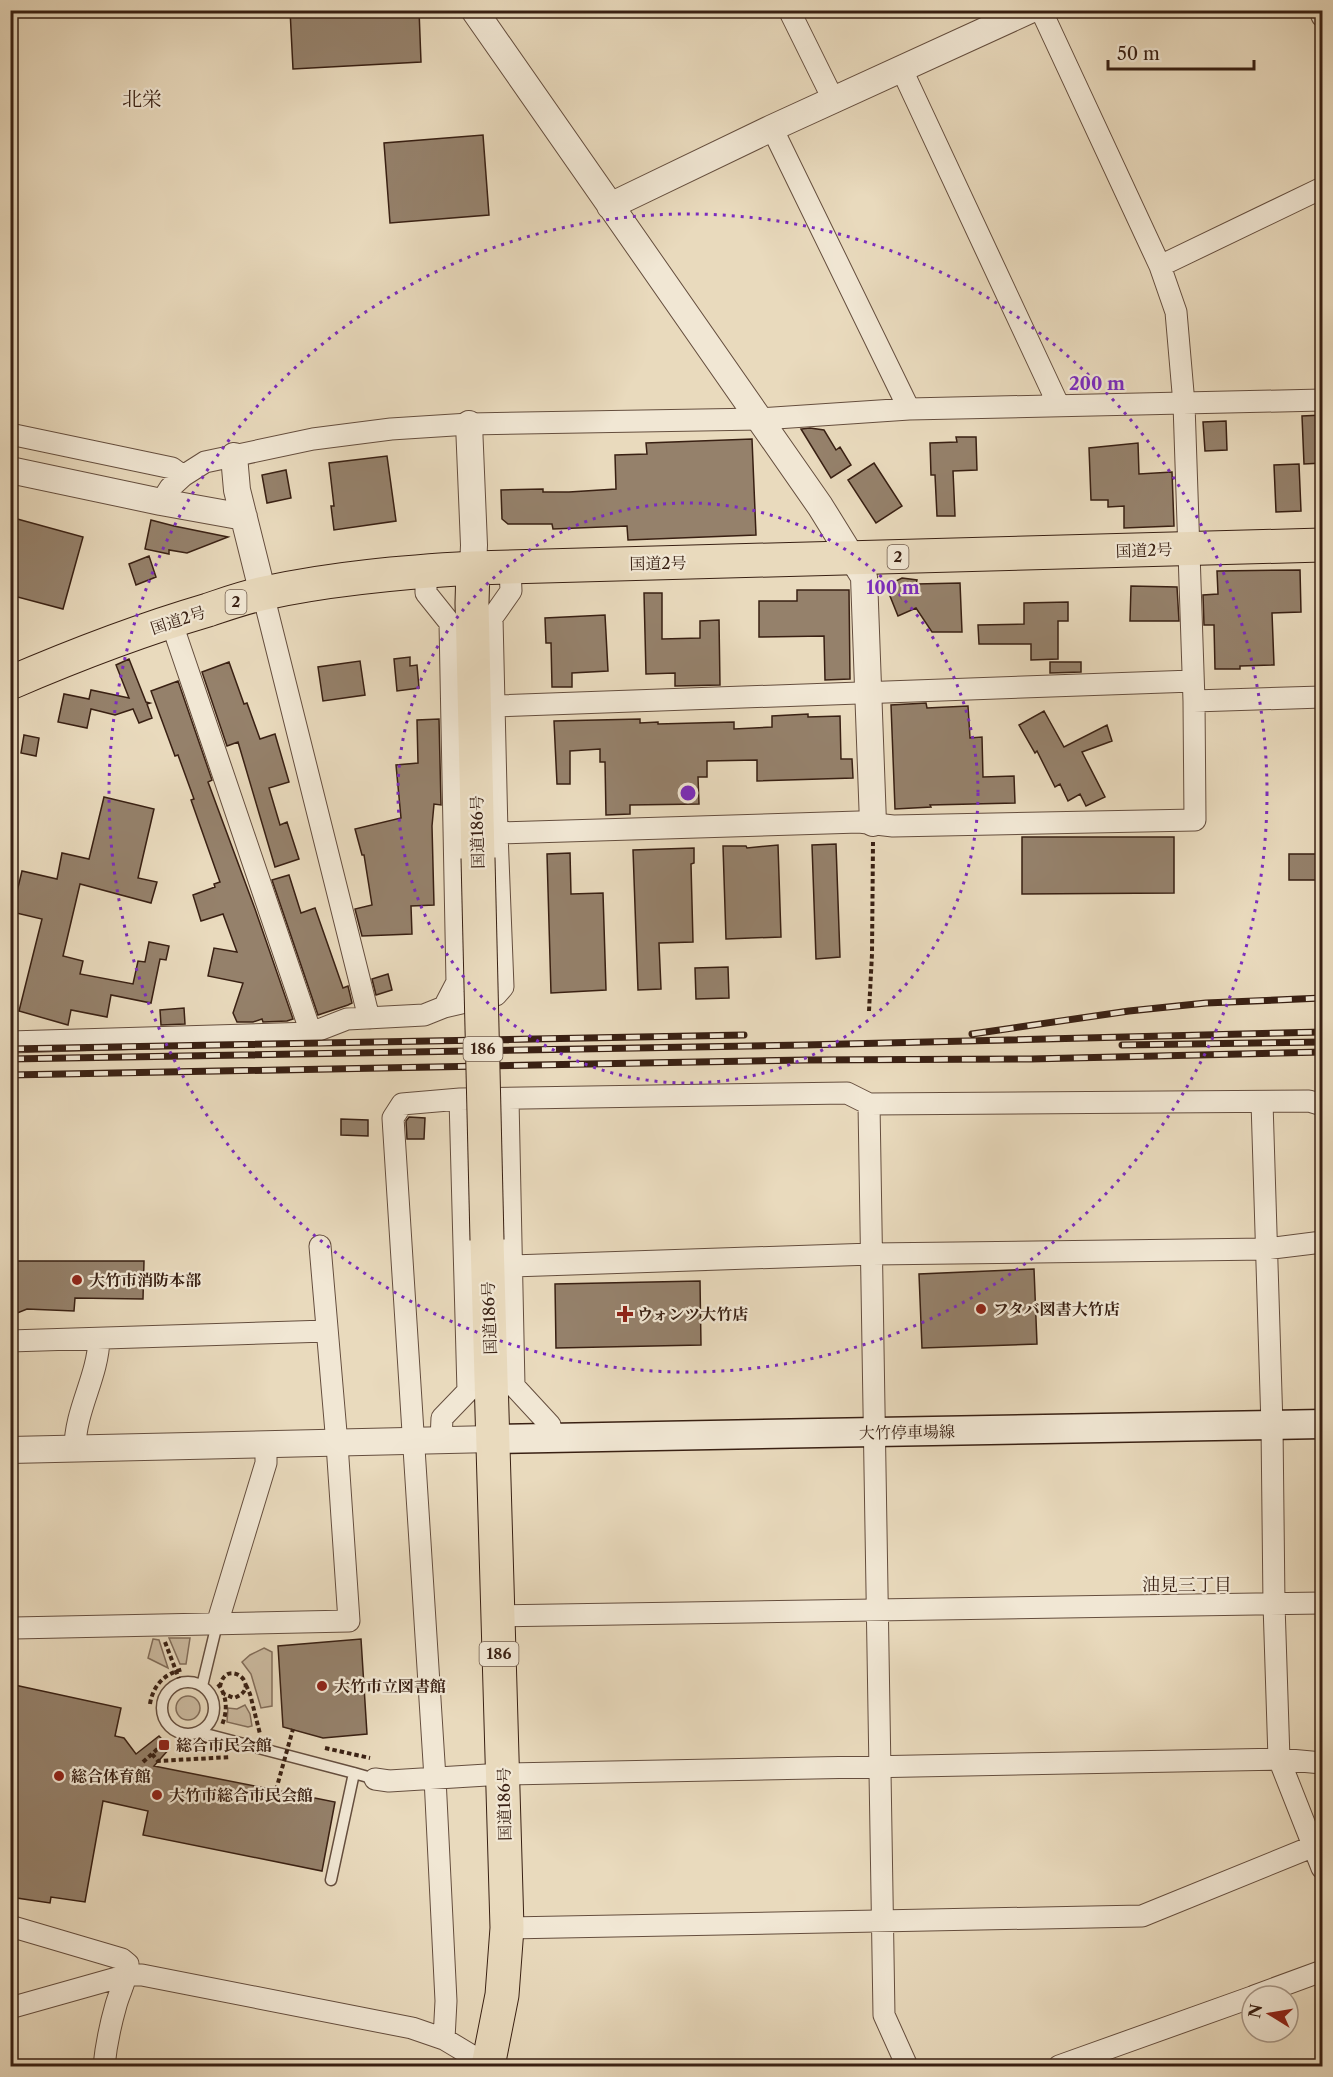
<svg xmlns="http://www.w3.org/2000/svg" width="1333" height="2077" viewBox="0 0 1333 2077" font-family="'Libre Caslon Text','Noto Serif JP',serif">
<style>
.green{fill:#cbbaa0;stroke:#826d5a;stroke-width:1.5}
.building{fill:#95816b;stroke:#392013;stroke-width:1.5}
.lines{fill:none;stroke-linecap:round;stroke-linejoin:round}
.service-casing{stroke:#654e3e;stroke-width:13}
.minor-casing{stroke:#654e3e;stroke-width:23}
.tertiary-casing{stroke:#654e3e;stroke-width:28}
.secondary-casing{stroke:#392013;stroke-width:31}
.trunk-casing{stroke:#392013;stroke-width:35}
.path{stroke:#392013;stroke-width:4;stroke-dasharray:4.5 3;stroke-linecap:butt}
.service{stroke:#f1e7d4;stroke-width:10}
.minor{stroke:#f1e7d4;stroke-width:21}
.tertiary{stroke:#f1e7d4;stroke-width:26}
.secondary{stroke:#f1e7d4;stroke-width:28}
.trunk{stroke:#e9dabd;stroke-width:33}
.rail-casing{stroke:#392013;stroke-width:7}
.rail{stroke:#f1e7d4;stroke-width:4.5;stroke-dasharray:14;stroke-linecap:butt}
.trunk-bridge-casing{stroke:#392013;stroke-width:35;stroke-linecap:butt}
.path-bridge{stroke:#392013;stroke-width:4;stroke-dasharray:4.5 3;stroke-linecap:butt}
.trunk-bridge{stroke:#e9dabd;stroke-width:33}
.ring{fill:none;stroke:#7b2cbf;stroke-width:3;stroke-dasharray:3 6}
.poi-dot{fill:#8f2418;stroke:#f1e7d4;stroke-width:2}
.labels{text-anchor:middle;stroke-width:4.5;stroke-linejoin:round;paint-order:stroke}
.shield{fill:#f1e7d4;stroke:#705c4d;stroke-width:1.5}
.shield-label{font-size:15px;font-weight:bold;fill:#392013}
.street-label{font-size:16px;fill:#392013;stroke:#f1e7d4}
.poi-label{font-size:16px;font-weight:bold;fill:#392013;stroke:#f1e7d4;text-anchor:start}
.neighbourhood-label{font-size:18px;fill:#392013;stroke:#f1e7d4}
.quarter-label{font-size:20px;fill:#392013;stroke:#f1e7d4}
.centre{fill:#7b2cbf;stroke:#f1e7d4;stroke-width:3}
.ring-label{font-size:18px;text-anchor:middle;font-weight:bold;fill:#7b2cbf;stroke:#f1e7d4;stroke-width:4.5;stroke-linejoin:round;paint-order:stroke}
</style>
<rect width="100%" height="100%" fill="#e9dabd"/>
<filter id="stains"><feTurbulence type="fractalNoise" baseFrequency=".00333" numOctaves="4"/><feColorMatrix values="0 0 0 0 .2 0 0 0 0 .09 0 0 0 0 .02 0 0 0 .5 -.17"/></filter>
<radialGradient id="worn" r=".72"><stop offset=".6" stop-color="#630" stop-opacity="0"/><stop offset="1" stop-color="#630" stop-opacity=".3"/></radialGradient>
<path class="green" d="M 169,1638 L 190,1638 L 186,1664 L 180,1664 Z
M 153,1639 L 159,1640 L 168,1668 L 148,1658 Z
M 264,1648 L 272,1652 L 272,1706 L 261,1708 L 251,1674 L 242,1662 L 250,1655 Z
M176 1708a12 12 0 1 1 24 0a12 12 0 1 1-24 0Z
M 245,1705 L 250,1714 L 252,1726 L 248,1727 L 227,1722 L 228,1708 L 237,1709 Z"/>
<path class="building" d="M 290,10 L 419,10 L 421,62 L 293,69 Z
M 483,135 L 489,215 L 390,223 L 384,143 Z
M 1323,415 L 1323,463 L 1304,464 L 1302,416 Z
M 1226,421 L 1227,450 L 1205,451 L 1203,422 Z
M 810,428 L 824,430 L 836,450 L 840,447 L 851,465 L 831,478 L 801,429 Z
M 956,437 L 976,437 L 977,470 L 953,471 L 955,516 L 937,516 L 935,475 L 931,475 L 930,443 L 957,442 Z
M 752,439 L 756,535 L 628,540 L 627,526 L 553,529 L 552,524 L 508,524 L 502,519 L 501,490 L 543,489 L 543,492 L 569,492 L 616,489 L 615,455 L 647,454 L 646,443 Z
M 1138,443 L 1139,474 L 1172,472 L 1174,526 L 1124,528 L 1124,506 L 1108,507 L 1108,500 L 1091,500 L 1089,448 Z
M 387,456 L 396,521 L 334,530 L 331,506 L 334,506 L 329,463 Z
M 874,463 L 902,506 L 876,523 L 848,480 Z
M 1299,464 L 1301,511 L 1276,512 L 1274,465 Z
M 286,470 L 291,498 L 267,503 L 262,475 Z
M 10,517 L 83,537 L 63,609 L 10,595 Z
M 151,520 L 174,526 L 228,537 L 187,553 L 169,550 L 169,554 L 145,549 Z
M 149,556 L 156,577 L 136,585 L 129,564 Z
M 1300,570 L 1301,612 L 1272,613 L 1274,665 L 1240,666 L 1240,669 L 1215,669 L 1214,625 L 1204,625 L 1203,595 L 1218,594 L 1217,571 Z
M 902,578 L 917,580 L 916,584 L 960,583 L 962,632 L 932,632 L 916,608 L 898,616 L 886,586 Z
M 1131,586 L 1177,587 L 1179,621 L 1130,621 Z
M 797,590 L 849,590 L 850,679 L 825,680 L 824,636 L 759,637 L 759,601 L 797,601 Z
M 644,593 L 662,593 L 662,639 L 700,638 L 700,621 L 719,620 L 720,685 L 675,686 L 675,673 L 646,674 Z
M 1068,602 L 1068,621 L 1058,621 L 1058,659 L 1031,660 L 1031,644 L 979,644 L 978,625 L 1024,624 L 1024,603 Z
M 605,615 L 608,671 L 572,673 L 572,687 L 552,687 L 551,643 L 546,643 L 545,618 Z
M 410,657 L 410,666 L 417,665 L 419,688 L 397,691 L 394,659 Z
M 129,659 L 146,702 L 150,703 L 147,704 L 152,718 L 139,723 L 133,709 L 115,715 L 91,709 L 87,728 L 58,722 L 64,694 L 89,699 L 91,690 L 129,698 L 116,665 Z
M 360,661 L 365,695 L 323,701 L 318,667 Z
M 229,662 L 244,704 L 247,703 L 260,739 L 275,734 L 289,782 L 269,788 L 280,825 L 287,822 L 299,859 L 275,867 L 238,742 L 227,746 L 202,672 Z
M 1050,662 L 1081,662 L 1081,672 L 1050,673 Z
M 178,681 L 212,780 L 208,782 L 255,909 L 293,1019 L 287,1021 L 263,1022 L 262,1019 L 253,1022 L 237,1022 L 233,1013 L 243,983 L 208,976 L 214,948 L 237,952 L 223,914 L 201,921 L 193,895 L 215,887 L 214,884 L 220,882 L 191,800 L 194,799 L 178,755 L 175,756 L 151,691 Z
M 926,703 L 927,708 L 968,706 L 970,738 L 982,737 L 983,777 L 1014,776 L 1015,803 L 930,805 L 931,807 L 895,809 L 891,705 Z
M 1044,711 L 1064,747 L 1107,725 L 1112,741 L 1082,752 L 1105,797 L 1086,806 L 1080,794 L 1068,801 L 1060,784 L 1055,787 L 1037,751 L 1035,753 L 1019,725 Z
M 808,714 L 808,717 L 840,716 L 841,759 L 852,759 L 853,778 L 757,781 L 757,760 L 707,761 L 707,777 L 698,777 L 699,804 L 630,805 L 630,814 L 606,815 L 605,762 L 600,762 L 600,749 L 570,751 L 570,784 L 557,784 L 554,721 L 640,719 L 640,723 L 658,722 L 658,724 L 734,722 L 734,729 L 772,727 L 772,716 Z
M 439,719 L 441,805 L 434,804 L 432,826 L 434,905 L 411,906 L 412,934 L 362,936 L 355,909 L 372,905 L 364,855 L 362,855 L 355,829 L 401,818 L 396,765 L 418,763 L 417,720 Z
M 24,735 L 39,738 L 36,756 L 21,753 Z
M 104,797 L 154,809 L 138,878 L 157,882 L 151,903 L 80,884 L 63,956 L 83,961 L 80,974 L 133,984 L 138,961 L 145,962 L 149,942 L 169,946 L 166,960 L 160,959 L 151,1003 L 111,995 L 107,1017 L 71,1010 L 68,1025 L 19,1011 L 42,919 L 12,912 L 22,871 L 57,879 L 62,853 L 89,859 Z
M 1022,837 L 1174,837 L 1174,893 L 1022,894 Z
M 836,844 L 840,957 L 816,959 L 812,845 Z
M 778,845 L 781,937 L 726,939 L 723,846 L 746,846 L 747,848 Z
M 694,848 L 694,863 L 691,864 L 693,942 L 659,943 L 661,989 L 638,990 L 633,850 Z
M 570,853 L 571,894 L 603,893 L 606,990 L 551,993 L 547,854 Z
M 1289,854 L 1323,854 L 1323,880 L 1289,880 Z
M 289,875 L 301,913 L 315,908 L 343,988 L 348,986 L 352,1003 L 348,1005 L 318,1015 L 272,880 Z
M 728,967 L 729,998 L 696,999 L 695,968 Z
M 388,974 L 392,990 L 376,995 L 372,979 Z
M 184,1008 L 185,1024 L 161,1025 L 160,1010 Z
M 409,1117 L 425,1118 L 424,1139 L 407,1139 L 406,1121 Z
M 341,1119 L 368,1120 L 368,1136 L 341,1135 Z
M 10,1261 L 144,1261 L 143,1299 L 75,1298 L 74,1311 L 27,1309 L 10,1316 Z
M 1034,1269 L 1037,1344 L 922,1348 L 919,1274 Z
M 700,1281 L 701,1345 L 556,1348 L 555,1284 Z
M 361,1639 L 367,1734 L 323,1738 L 283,1727 L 278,1646 Z
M 10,1684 L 121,1708 L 115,1736 L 124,1738 L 136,1754 L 159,1736 L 170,1748 L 154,1766 L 335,1802 L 322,1871 L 143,1835 L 148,1811 L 103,1801 L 85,1902 L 51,1897 L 50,1903 L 10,1897 Z"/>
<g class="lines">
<defs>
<path id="service" d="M162 1708a26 26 0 1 1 52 0a26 26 0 1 1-52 0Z
M 202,1686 L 217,1624
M 198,1732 L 354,1773
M 331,1880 L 354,1773 L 375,1779"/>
<path id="minor" d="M 789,10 L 834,101
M 1320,10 L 1322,16
M 902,70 L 1058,404
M 772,128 L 909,409
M 1160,266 L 1322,188
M 10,434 L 172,468 L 183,476
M 161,502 L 170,488 L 183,476 L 205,462 L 313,439 L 391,429 L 469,424 L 760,419 L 909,409 L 1322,400
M 263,594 L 369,1018
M 171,621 L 311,1033
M 1194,701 L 1322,697
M 494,706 L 1193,681
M 497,833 L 859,822 L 893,826 L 1195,820 L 1194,701 L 1184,404 L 1176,312 L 1160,266 L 1041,10
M 444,1007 L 496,995 L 503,987 L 497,833 L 492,618 L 511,591 L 510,568
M 10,1042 L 311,1033 L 347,1019 L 424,1015 L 444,1007 L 457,982 L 450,623 L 426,593 L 426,571
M 508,1099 L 514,1386 L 550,1425 L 552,1438
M 1262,1102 L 1272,1426 L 1274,1604 L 1279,1759 L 1322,1868
M 869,1104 L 884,2015 L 907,2066
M 512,1266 L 872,1254 L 1266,1249 L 1322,1242
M 10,1341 L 327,1331
M 441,1440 L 442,1418 L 468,1391 L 460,1099
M 75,1448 C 75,1410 98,1377 99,1339
M 498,1616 L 1322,1603
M 217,1624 L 266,1463 L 266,1445
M 10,1630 L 14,1628 L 349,1621 L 337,1444 L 320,1246
M 375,1779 L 389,1781 L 503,1774 L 1279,1759 L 1322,1763
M 10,1926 L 122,1959 L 128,1964 C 127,1979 120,1991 116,2005 C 110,2026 106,2046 104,2066
M 507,1928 L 1142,1916 L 1314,1846
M 1254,1996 L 1322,1971
M 10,2008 L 127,1975 L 142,1975 L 412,2028 L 444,2039 L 489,2066
M 444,2039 L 446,2001 L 435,1778 L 393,1118 L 402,1104 L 460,1099 L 847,1093 L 869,1104 L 1309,1101 L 1322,1105
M 1059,2066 L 1252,1997"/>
<path id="tertiary" d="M 474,10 L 820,506 L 864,577 L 873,823
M 610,206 L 772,128 L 1030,10
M 469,424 L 474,545 L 473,568
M 234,456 L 237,490 L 263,594
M 10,470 L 161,502 L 244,517
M 10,1450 L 492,1439"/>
<path id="secondary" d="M 492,1439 L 1322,1424"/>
<path id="trunk" d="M 473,568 L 472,603 L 478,858
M 10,683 C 75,655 140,630 208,610 C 226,604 245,597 265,593 C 333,578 404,572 473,568 L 1322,545
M 487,1240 L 507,1928 L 502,1995 L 488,2066"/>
</defs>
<use href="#service" class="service-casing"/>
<use href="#minor" class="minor-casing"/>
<use href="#tertiary" class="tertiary-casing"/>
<use href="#secondary" class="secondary-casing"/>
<use href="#trunk" class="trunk-casing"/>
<path class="path" d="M 869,1011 L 872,954 L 873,842
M 165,1642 L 181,1684
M 218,1684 C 227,1696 228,1710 222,1725
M 246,1685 L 250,1694 L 260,1734
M 220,1687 C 225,1655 265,1687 234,1698 L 224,1694
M 150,1704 C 153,1685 165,1673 184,1669
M 325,1748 L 370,1758
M 152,1754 L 158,1761 L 231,1757
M 143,1762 L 165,1742"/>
<use href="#service" class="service"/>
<use href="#minor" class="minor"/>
<use href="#tertiary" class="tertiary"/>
<use href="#secondary" class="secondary"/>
<use href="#trunk" class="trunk"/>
<defs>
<path id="rail" d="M 972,1034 L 1129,1011 L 1206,1003 L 1322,998
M 1122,1045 L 1322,1042
M 10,1049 L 744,1035
M 10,1059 L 804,1045 L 1322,1032
M 10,1075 L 806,1060 L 1031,1059 L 1322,1052"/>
</defs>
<use href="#rail" class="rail-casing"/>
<use href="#rail" class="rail"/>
<defs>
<path id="trunk-bridge" d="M 478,858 L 487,1240"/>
</defs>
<use href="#trunk-bridge" class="trunk-bridge-casing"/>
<path class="path-bridge" d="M 276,1790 L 293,1729"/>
<use href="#trunk-bridge" class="trunk-bridge"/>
</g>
<g class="ring">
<circle cx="688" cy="793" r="290"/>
<circle cx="688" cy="793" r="579"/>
</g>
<g class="poi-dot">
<circle cx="77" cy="1280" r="6"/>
<circle cx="981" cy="1309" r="6"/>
<path d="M622 1305h6v6h6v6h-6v6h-6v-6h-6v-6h6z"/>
<circle cx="322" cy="1686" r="6"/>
<rect x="158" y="1739" width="12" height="12" rx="3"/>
<circle cx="59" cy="1776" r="6"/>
<circle cx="157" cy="1795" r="6"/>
</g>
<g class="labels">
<g class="shield">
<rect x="887.5" y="545" width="21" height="24" rx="4.5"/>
<rect x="225.5" y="590" width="21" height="24" rx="4.5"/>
<rect x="463.5" y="1037" width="39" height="24" rx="4.5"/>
<rect x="479.5" y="1642" width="39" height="24" rx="4.5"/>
</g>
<g class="shield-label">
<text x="898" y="562">2</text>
<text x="236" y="607">2</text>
<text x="483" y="1054">186</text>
<text x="499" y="1659">186</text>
</g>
<g class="street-label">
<text transform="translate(1144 550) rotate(-2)" y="6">国道2号</text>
<text transform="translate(658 563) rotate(-1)" y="6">国道2号</text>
<text transform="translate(178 620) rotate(-18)" y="6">国道2号</text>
<text transform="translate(477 832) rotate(-91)" y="6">国道186号</text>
<text transform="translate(489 1318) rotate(-92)" y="6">国道186号</text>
<text transform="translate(907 1432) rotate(-1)" y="6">大竹停車場線</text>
<text transform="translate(504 1804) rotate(-91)" y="6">国道186号</text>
</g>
<g class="poi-label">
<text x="89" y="1286">大竹市消防本部</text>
<text x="993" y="1315">フタバ図書大竹店</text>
<text x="637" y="1320">ウォンツ大竹店</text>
<text x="334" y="1692">大竹市立図書館</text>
<text x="176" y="1751">総合市民会館</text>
<text x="71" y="1782">総合体育館</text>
<text x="169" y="1801">大竹市総合市民会館</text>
</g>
<g class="neighbourhood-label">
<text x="1187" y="1591">油見三丁目</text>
</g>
<g class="quarter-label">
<text x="142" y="106">北栄</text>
</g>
</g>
<circle cx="688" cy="793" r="9" class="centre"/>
<g class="ring-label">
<text x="1097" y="390">200 m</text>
<text x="893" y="594">100 m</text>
</g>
<rect width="1333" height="2077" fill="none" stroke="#e9dabd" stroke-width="36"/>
<rect x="12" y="12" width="1309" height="2053" fill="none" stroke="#392013" stroke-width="3"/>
<rect x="18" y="18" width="1297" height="2041" fill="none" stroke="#392013" stroke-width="1.5"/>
<g transform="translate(1270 2014) rotate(281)"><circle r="28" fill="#f1e7d4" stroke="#a79787" stroke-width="1.5"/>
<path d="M0-4.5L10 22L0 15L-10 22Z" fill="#8f2418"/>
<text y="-9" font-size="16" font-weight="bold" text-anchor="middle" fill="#392013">N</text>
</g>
<path d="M1108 60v9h146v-9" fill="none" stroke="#392013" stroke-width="3"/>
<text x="1117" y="60" font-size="18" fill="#392013" stroke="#f1e7d4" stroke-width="4.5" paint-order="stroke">50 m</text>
<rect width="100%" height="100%" filter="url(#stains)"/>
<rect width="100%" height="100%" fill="url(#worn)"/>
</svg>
